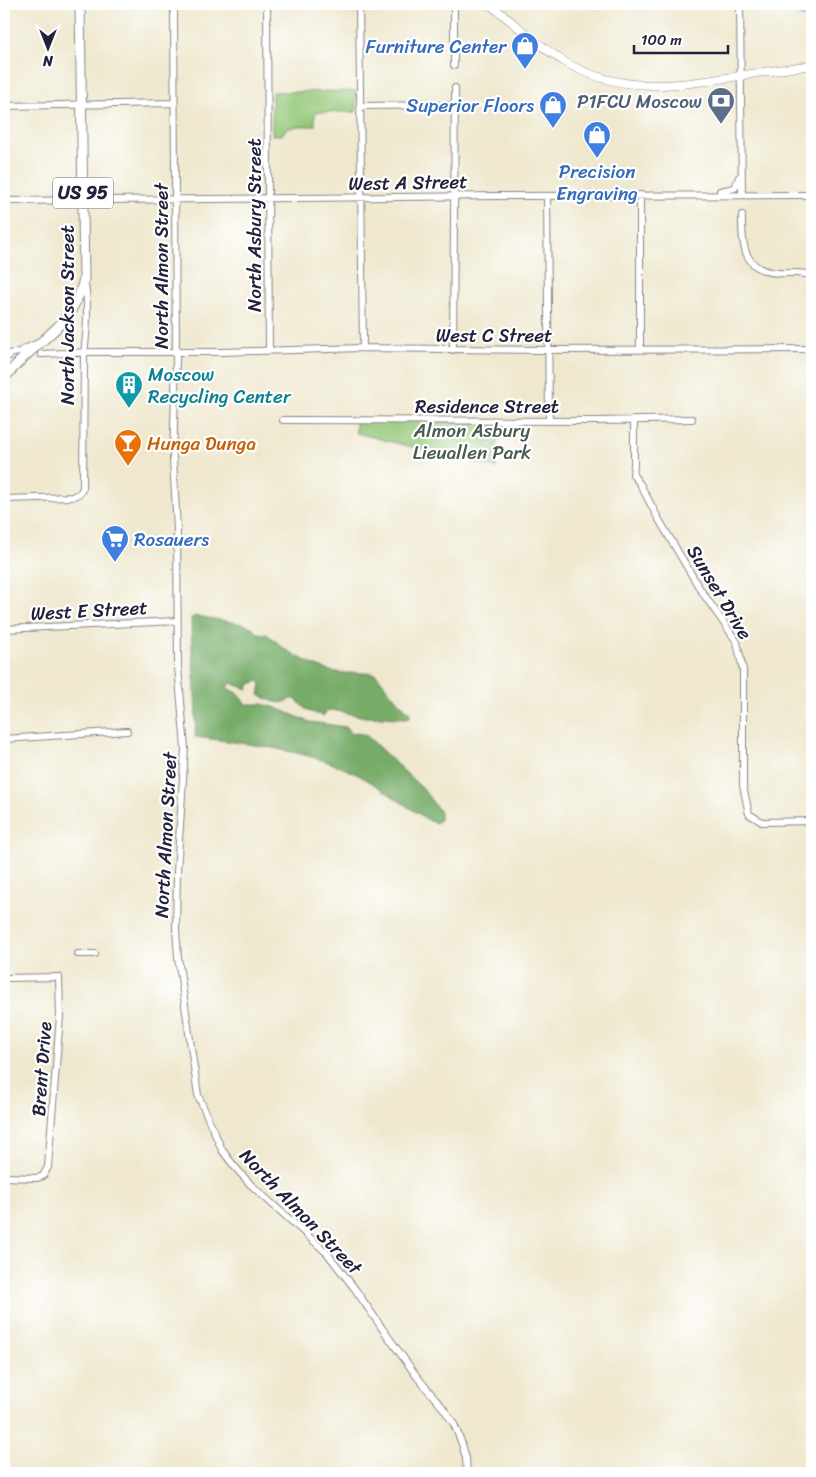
<svg xmlns="http://www.w3.org/2000/svg" width="816" height="1477" viewBox="0 0 816 1477" font-family="Sriracha,sans-serif">
<style>
.green{fill:#93c676;stroke:#5a7458}
.forest{fill:#76ab67;stroke:#4c6651}
.lines{fill:none;stroke-linecap:round;stroke-linejoin:round}
.stream{stroke:#6fa8de;stroke-width:2}
.minor-casing{stroke:#888585;stroke-width:8}
.major-casing{stroke:#888585;stroke-width:9}
.highway-casing{stroke:#888585;stroke-width:11}
.minor{stroke:#fff;stroke-width:6}
.major{stroke:#fff;stroke-width:8}
.highway{stroke:#fff;stroke-width:9}
.labels{text-anchor:middle;stroke-width:4.5;stroke-linejoin:round;paint-order:stroke}
.shield{fill:#fff;stroke:#646476;stroke-width:1}
.shield-label{font-size:18px;font-weight:bold;fill:#22223b}
.shop-label{font-size:19px;fill:#366cbe;stroke:#fff;text-anchor:end}
.service-label{font-size:19px;fill:#4e5e75;stroke:#fff;text-anchor:end}
.street-label{font-size:19px;fill:#22223b;stroke:#fff}
.culture-label{font-size:19px;fill:#0d838f;stroke:#fff;text-anchor:start}
.park-label{font-size:19px;fill:#4a5b50;stroke:#fff}
.food-label{font-size:19px;fill:#c56008;stroke:#fff;text-anchor:start}
</style>
<rect width="100%" height="100%" fill="#fff"/>
<filter id="ink" filterUnits="userSpaceOnUse"><feTurbulence type="fractalNoise" baseFrequency=".02" numOctaves="2"/><feDisplacementMap in="SourceGraphic" scale="10" xChannelSelector="R" yChannelSelector="G"/><feConvolveMatrix kernelMatrix="1 2 1 2 8 2 1 2 1" color-interpolation-filters="sRGB"/></filter>
<filter id="wash" filterUnits="userSpaceOnUse"><feTurbulence type="fractalNoise" baseFrequency=".0096" numOctaves="4" result="noise"/><feDisplacementMap in="SourceGraphic" scale="20" xChannelSelector="R" yChannelSelector="G"/><feGaussianBlur stdDeviation="1.12" result="paint"/><feColorMatrix in="noise" values="0 0 0 0 0 0 0 0 0 0 0 0 0 0 0 0 0 1.4 0 .05"/><feComposite in="paint" operator="in"/></filter>
<g filter="url(#wash)">
<rect width="100%" height="100%" fill="#efe8cf"/>
<path class="green" d="M 356,91 L 356,112 L 315,112 L 315,126 L 300,126 L 286,129 L 282,135 L 272,135 L 272,92 Z
M 356,420 L 503,421 L 496,449 L 496,468 L 356,433 Z"/>
<path class="forest" d="M 196,616 L 243,624 L 252,627 L 258,633 L 267,634 L 286,650 L 301,658 L 313,665 L 330,671 L 343,673 L 370,673 L 377,675 L 395,698 L 410,713 L 410,717 L 407,718 L 365,717 L 332,710 L 327,711 L 323,716 L 308,711 L 295,699 L 290,699 C 280,707 270,700 259,695 L 261,684 L 259,681 L 250,684 L 248,689 L 230,683 L 227,688 L 238,693 L 245,704 L 263,704 L 274,707 L 310,722 L 346,727 L 352,734 L 357,733 L 366,735 L 423,789 L 440,812 L 440,820 L 436,823 L 430,821 C 410,809 390,794 369,781 C 317,750 254,745 195,737 C 198,698 191,658 191,618 Z"/>
<g class="lines">
<path class="stream" d="M 785,4 L 800,16 L 812,19"/>
</g>
</g>
<g filter="url(#ink)">
<g class="lines">
<defs>
<path id="minor" d="M 174,4 L 176,358 L 173,459 L 177,529 L 178,667 L 185,748 L 177,872 L 176,930 L 178,957 L 198,1095 L 222,1150 L 234,1166 L 251,1185 L 327,1253 L 355,1289 L 384,1331 L 418,1378 L 443,1408 L 454,1424 L 462,1444 L 466,1458 L 467,1473
M 267,4 L 269,350
M 359,4 L 363,348
M 454,4 L 454,65
M 740,4 L 742,195
M 4,106 L 174,103
M 360,106 L 456,105
M 720,191 L 735,188 L 739,177
M 640,195 L 640,349
M 547,196 L 549,421
M 4,201 L 499,196 L 812,195
M 742,215 C 742,243 742,271 778,273 C 790,274 800,271 812,276
M 453,350 L 455,88
M 41,354 L 93,352 L 222,352 L 363,348 L 541,350 L 812,349
M 5,355 L 19,352 L 33,345
M 283,420 L 597,421 L 692,419
M 634,420 L 634,465 L 633,475 L 640,484 L 658,518 L 700,589 L 737,642 L 743,670 L 743,786 L 749,814 L 762,822 L 812,821
M 4,499 L 72,497 L 80,493 L 83,488 L 84,352 C 87,334 89,298 84,281
M 4,629 L 177,621
M 4,739 L 127,731
M 78,954 L 95,954
M 4,978 L 59,977 L 60,1016 L 48,1167 L 43,1176 L 37,1178 L 4,1177"/>
<path id="major" d="M 489,4 C 515,23 538,46 565,62 C 619,94 674,86 733,77 C 759,72 786,69 812,65"/>
<path id="highway" d="M 4,354 L 8,355
M 4,379 C 32,341 72,331 84,279 L 80,4"/>
</defs>
<use href="#minor" class="minor-casing"/>
<use href="#major" class="major-casing"/>
<use href="#highway" class="highway-casing"/>
<use href="#minor" class="minor"/>
<use href="#major" class="major"/>
<use href="#highway" class="highway"/>
</g>
</g>
<defs>
<symbol id="shop-pin" viewBox="-11 -11 22 30"><path d="M0 17L-7.5 6A9.5 9.5 0 1 1 7.5 6Z" fill="#3f7fe0" stroke="#fff"/><path d="M-5-2.5h2.3a2.7 3.5 0 0 1 5.4 0H5L5.5 6h-11ZM-1.5-2.5h3a1.5 2.3 0 0 0-3 0Z" fill="#fff"/></symbol>
<symbol id="bank-pin" viewBox="-11 -11 22 30"><path d="M0 17L-7.5 6A9.5 9.5 0 1 1 7.5 6Z" fill="#5c6f8a" stroke="#fff"/><path d="M-6-4H6V4H-6ZM0-2.3a2.3 2.3 0 1 0 0 4.6a2.3 2.3 0 1 0 0-4.6Z" fill="#fff"/></symbol>
<symbol id="building-pin" viewBox="-11 -11 22 30"><path d="M0 17L-7.5 6A9.5 9.5 0 1 1 7.5 6Z" fill="#0f9aa8" stroke="#fff"/><path d="M-4-6H4V6H1V3H-1V6H-4ZM-2.5-4.3h1.7v1.8h-1.7ZM.8-4.3h1.7v1.8H.8ZM-2.5-1h1.7V.8h-1.7ZM.8-1h1.7V.8H.8Z" fill="#fff"/></symbol>
<symbol id="bar-pin" viewBox="-11 -11 22 30"><path d="M0 17L-7.5 6A9.5 9.5 0 1 1 7.5 6Z" fill="#e8710a" stroke="#fff"/><path d="M-6-5H6L.8 .8V4.5H3.5V6h-7V4.5H-.8V.8Z" fill="#fff"/></symbol>
<symbol id="supermarket-pin" viewBox="-11 -11 22 30"><path d="M0 17L-7.5 6A9.5 9.5 0 1 1 7.5 6Z" fill="#3f7fe0" stroke="#fff"/><path d="M-6-5.5h2.5l.6 2H6L4.5 2H-2.5L-4.4-4H-6ZM-1.5 3.2a1.3 1.3 0 1 0 .1 0ZM3 3.2a1.3 1.3 0 1 0 .1 0Z" fill="#fff"/></symbol>
</defs>
<g fill-rule="evenodd">
<use href="#shop-pin" x="509" y="30" width="32" height="43"/>
<use href="#bank-pin" x="705" y="85" width="32" height="43"/>
<use href="#shop-pin" x="537" y="89" width="32" height="43"/>
<use href="#shop-pin" x="581" y="119" width="32" height="43"/>
<use href="#building-pin" x="113" y="369" width="32" height="43"/>
<use href="#bar-pin" x="112" y="427" width="32" height="43"/>
<use href="#supermarket-pin" x="99" y="523" width="32" height="43"/>
</g>
<g class="labels">
<rect class="shield" x="53" y="177.5" width="60" height="31" rx="4"/>
<g class="shield-label">
<text x="83" y="199">US 95</text>
</g>
<g class="shop-label">
<text x="506" y="53">Furniture Center</text>
<text x="534" y="112">Superior Floors</text>
<text x="597" y="178" text-anchor="middle">Precision<tspan x="597" dy="22">Engraving</tspan></text>
<text x="134" y="546" text-anchor="start">Rosauers</text>
</g>
<g class="service-label">
<text x="702" y="108">P1FCU Moscow</text>
</g>
<g class="street-label">
<text transform="translate(408 182) rotate(-1)" y="7">West A Street</text>
<text transform="translate(254 225) rotate(-90)" y="7">North Asbury Street</text>
<text transform="translate(161 266) rotate(-90)" y="7">North Almon Street</text>
<text transform="translate(67 315) rotate(-90)" y="7">North Jackson Street</text>
<text x="494" y="342">West C Street</text>
<text x="487" y="413">Residence Street</text>
<text transform="translate(720 592) rotate(59)" y="7">Sunset Drive</text>
<text transform="translate(89 610) rotate(-3)" y="7">West E Street</text>
<text transform="translate(165 835) rotate(-87)" y="7">North Almon Street</text>
<text transform="translate(41 1069) rotate(-86)" y="7">Brent Drive</text>
<text transform="translate(301 1211) rotate(46)" y="7">North Almon Street</text>
</g>
<g class="culture-label">
<text x="148" y="381">Moscow<tspan x="148" dy="22">Recycling Center</tspan></text>
</g>
<g class="park-label">
<text x="472" y="437">Almon Asbury<tspan x="472" dy="22">Lieuallen Park</tspan></text>
</g>
<g class="food-label">
<text x="147" y="450">Hunga Dunga</text>
</g>
</g>
<rect width="816" height="1477" fill="none" stroke="#fff" stroke-width="20"/>
<g transform="translate(48 48) rotate(180)" stroke="#ffffff" stroke-width="4" paint-order="stroke">
<path d="M0-4L9 19L0 12L-9 19Z" fill="#22223b"/>
<text y="-8" font-size="14" font-weight="bold" text-anchor="middle" fill="#22223b">N</text>
</g>
<path d="M634 45v8h94v-8" fill="none" stroke="#22223b" stroke-width="2.5"/>
<text x="641" y="45" font-size="15" fill="#22223b" stroke="#ffffff" stroke-width="4" paint-order="stroke">100 m</text>
</svg>
